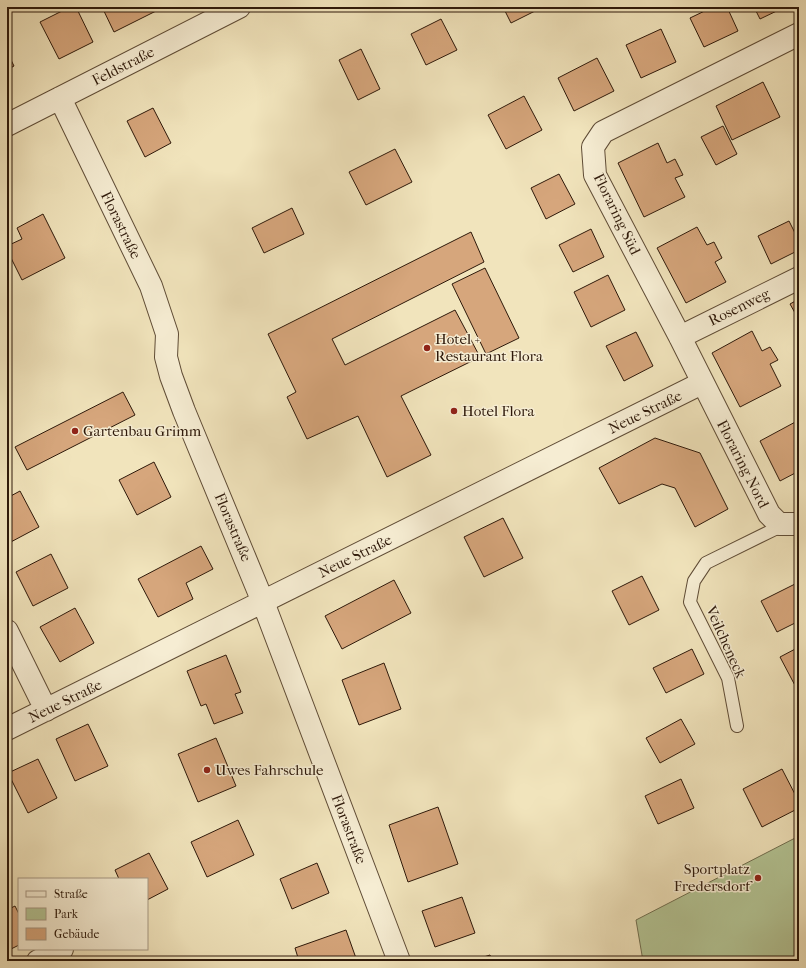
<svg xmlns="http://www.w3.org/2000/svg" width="806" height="968" viewBox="0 0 806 968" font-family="'IM FELL French Canon',serif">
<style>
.green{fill:#b4c595;stroke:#716f50}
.building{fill:#d6a67c;stroke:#2e190a}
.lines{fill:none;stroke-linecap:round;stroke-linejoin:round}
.lane-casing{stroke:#5f4c36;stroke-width:14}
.street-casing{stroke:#5f4c36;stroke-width:24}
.lane{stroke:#f6edd3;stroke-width:12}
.street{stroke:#f6edd3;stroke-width:22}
.poi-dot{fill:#8f2418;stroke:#f6edd3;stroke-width:1.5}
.labels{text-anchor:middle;stroke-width:3;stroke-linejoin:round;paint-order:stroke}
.street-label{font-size:15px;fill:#2e190a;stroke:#f6edd3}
.poi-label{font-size:15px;fill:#2e190a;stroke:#f6edd3;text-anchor:start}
</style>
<rect width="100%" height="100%" fill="#f1e4bc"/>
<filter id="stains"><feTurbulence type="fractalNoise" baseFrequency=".005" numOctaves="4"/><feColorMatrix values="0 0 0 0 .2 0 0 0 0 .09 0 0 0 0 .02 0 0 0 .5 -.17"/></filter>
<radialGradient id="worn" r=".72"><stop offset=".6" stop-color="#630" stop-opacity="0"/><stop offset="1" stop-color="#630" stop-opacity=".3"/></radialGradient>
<path class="green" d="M 799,836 L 799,961 L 643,961 L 636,920 Z"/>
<path class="building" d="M 70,7 L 76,7 L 93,42 L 59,59 L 40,22 Z
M 102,7 L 156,7 L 158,10 L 114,32 Z
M 503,7 L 543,7 L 511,23 Z
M 713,7 L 727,7 L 738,31 L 704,47 L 690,18 Z
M 754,7 L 785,7 L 760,19 Z
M 441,19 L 457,50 L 426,65 L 411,34 Z
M 661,29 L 676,62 L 641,78 L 626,45 Z
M 361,49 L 380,89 L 358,100 L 339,60 Z
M 7,52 L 14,66 L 7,70 Z
M 597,58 L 614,91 L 574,111 L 558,78 Z
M 763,82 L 780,117 L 732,140 L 716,106 Z
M 524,96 L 542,130 L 506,149 L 488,115 Z
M 153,108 L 171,143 L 145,157 L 127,121 Z
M 723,126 L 737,154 L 716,165 L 701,137 Z
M 658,143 L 667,163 L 675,159 L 683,175 L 675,178 L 685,197 L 644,217 L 618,163 Z
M 395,149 L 412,182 L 366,205 L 349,172 Z
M 559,174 L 575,204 L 546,219 L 531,188 Z
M 292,208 L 304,234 L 264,253 L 252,228 Z
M 43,214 L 65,258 L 22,280 L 7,250 L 7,246 L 22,239 L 17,228 Z
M 789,221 L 799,241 L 799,250 L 771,264 L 758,236 Z
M 697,227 L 707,245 L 714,242 L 722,258 L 715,262 L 726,282 L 686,303 L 657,248 Z
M 591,229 L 604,257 L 573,272 L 559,245 Z
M 471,232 L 484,262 L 332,339 L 345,365 L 455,310 L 480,357 L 401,396 L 431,455 L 387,477 L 358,416 L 307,439 L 287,397 L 296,392 L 268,334 Z
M 485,268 L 519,338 L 486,354 L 452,284 Z
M 608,275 L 625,310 L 591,327 L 574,292 Z
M 799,299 L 799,320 L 790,304 Z
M 752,331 L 762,351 L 770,347 L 778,360 L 770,364 L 781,386 L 740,407 L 712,353 Z
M 636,332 L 653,366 L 624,381 L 606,346 Z
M 123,392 L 135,415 L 27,470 L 15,447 Z
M 799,420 L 799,471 L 780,481 L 760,441 Z
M 655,438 L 700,453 L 728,509 L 695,527 L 675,488 L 662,484 L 619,504 L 599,468 Z
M 154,462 L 171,497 L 137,515 L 119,480 Z
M 20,491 L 39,527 L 7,544 L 7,498 Z
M 503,518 L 523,558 L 484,577 L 464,537 Z
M 201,546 L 213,569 L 186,583 L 193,599 L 158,617 L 138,579 Z
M 51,554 L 68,588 L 33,606 L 16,572 Z
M 642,576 L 659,610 L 629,625 L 612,591 Z
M 394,580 L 411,613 L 342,649 L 325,616 Z
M 795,584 L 799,592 L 799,621 L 777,632 L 761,601 Z
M 75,608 L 94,643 L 60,662 L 40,627 Z
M 799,647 L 799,693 L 780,657 Z
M 692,649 L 704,674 L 666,693 L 653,668 Z
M 226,655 L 241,692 L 235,694 L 243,713 L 214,724 L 206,704 L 201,706 L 187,671 Z
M 384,663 L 401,709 L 359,725 L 342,680 Z
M 681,719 L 695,744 L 660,763 L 646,738 Z
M 88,724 L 108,766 L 75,781 L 56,739 Z
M 216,738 L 236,786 L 198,802 L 178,754 Z
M 38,759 L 57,798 L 28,813 L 8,773 Z
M 782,769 L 799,802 L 799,808 L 762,827 L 743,789 Z
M 681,779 L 694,808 L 658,824 L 645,796 Z
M 438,807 L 458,864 L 408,882 L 389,825 Z
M 238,820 L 254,855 L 207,877 L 191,842 Z
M 149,853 L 168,889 L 147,900 L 147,879 L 119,879 L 115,870 Z
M 317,863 L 329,893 L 292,909 L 280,879 Z
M 462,897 L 475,933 L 435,947 L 422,911 Z
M 15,906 L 19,914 L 19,945 L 7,951 L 7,910 Z
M 346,930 L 357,961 L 299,961 L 295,948 Z
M 490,955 L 492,961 L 471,961 Z"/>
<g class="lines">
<defs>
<path id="lane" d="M 737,726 L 728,678 L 690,602 L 694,581 L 706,563 L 775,529 L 779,524"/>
<path id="street" d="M 799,34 L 603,132 L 593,147 L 595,175 L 680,337 L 769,514 L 779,524 L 799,524
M 60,98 L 151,286 L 167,334 L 166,357 L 171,376 L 184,411 L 263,602 L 399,961
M 7,125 L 239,7
M 680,337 L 799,278
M 7,631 L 46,710
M 7,729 L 702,383
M 38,961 L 62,949"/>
</defs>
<use href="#lane" class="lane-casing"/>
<use href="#street" class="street-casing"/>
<use href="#lane" class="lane"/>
<use href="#street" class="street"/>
</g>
<g class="poi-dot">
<circle cx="427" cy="348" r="4"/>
<circle cx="454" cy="411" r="4"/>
<circle cx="75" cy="431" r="4"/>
<circle cx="207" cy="770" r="4"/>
<circle cx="758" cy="878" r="4"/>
</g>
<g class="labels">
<g class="street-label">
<text transform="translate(123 66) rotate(-27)" y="5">Feldstraße</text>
<text transform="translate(617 214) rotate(64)" y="5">Floraring Süd</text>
<text transform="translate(121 225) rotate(64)" y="5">Florastraße</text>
<text transform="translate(739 307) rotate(-26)" y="5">Rosenweg</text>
<text transform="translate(645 412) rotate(-26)" y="5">Neue Straße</text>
<text transform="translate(743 464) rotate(63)" y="5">Floraring Nord</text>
<text transform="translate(233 527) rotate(67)" y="5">Florastraße</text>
<text transform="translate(355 556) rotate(-26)" y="5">Neue Straße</text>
<text transform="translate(726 642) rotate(66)" y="5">Veilcheneck</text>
<text transform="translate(65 701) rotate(-26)" y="5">Neue Straße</text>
<text transform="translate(349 829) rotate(69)" y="5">Florastraße</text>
</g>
<g class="poi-label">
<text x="435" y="344">Hotel +<tspan x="435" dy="17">Restaurant Flora</tspan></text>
<text x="462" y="416">Hotel Flora</text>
<text x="83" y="436">Gartenbau Grimm</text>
<text x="215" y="775">Uwes Fahrschule</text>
<text x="750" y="874" text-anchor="end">Sportplatz<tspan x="750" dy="17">Fredersdorf</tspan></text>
</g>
</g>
<rect width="806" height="968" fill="none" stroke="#f1e4bc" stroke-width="24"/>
<rect x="8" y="8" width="790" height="952" fill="none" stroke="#2e190a" stroke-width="2"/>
<rect x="12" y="12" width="782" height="944" fill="none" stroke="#2e190a"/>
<rect x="18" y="878" width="130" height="72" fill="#f6edd3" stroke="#a69883"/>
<rect x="26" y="891" width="20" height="6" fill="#f6edd3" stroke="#a69883"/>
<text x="54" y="898" font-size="12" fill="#2e190a">Straße</text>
<rect x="26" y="908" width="20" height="12" fill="#b4c595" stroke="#a69883"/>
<text x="54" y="918" font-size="12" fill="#2e190a">Park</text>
<rect x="26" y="928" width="20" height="12" fill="#d6a67c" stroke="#a69883"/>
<text x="54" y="938" font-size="12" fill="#2e190a">Gebäude</text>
<rect width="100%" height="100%" filter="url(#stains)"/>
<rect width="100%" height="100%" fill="url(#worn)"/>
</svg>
